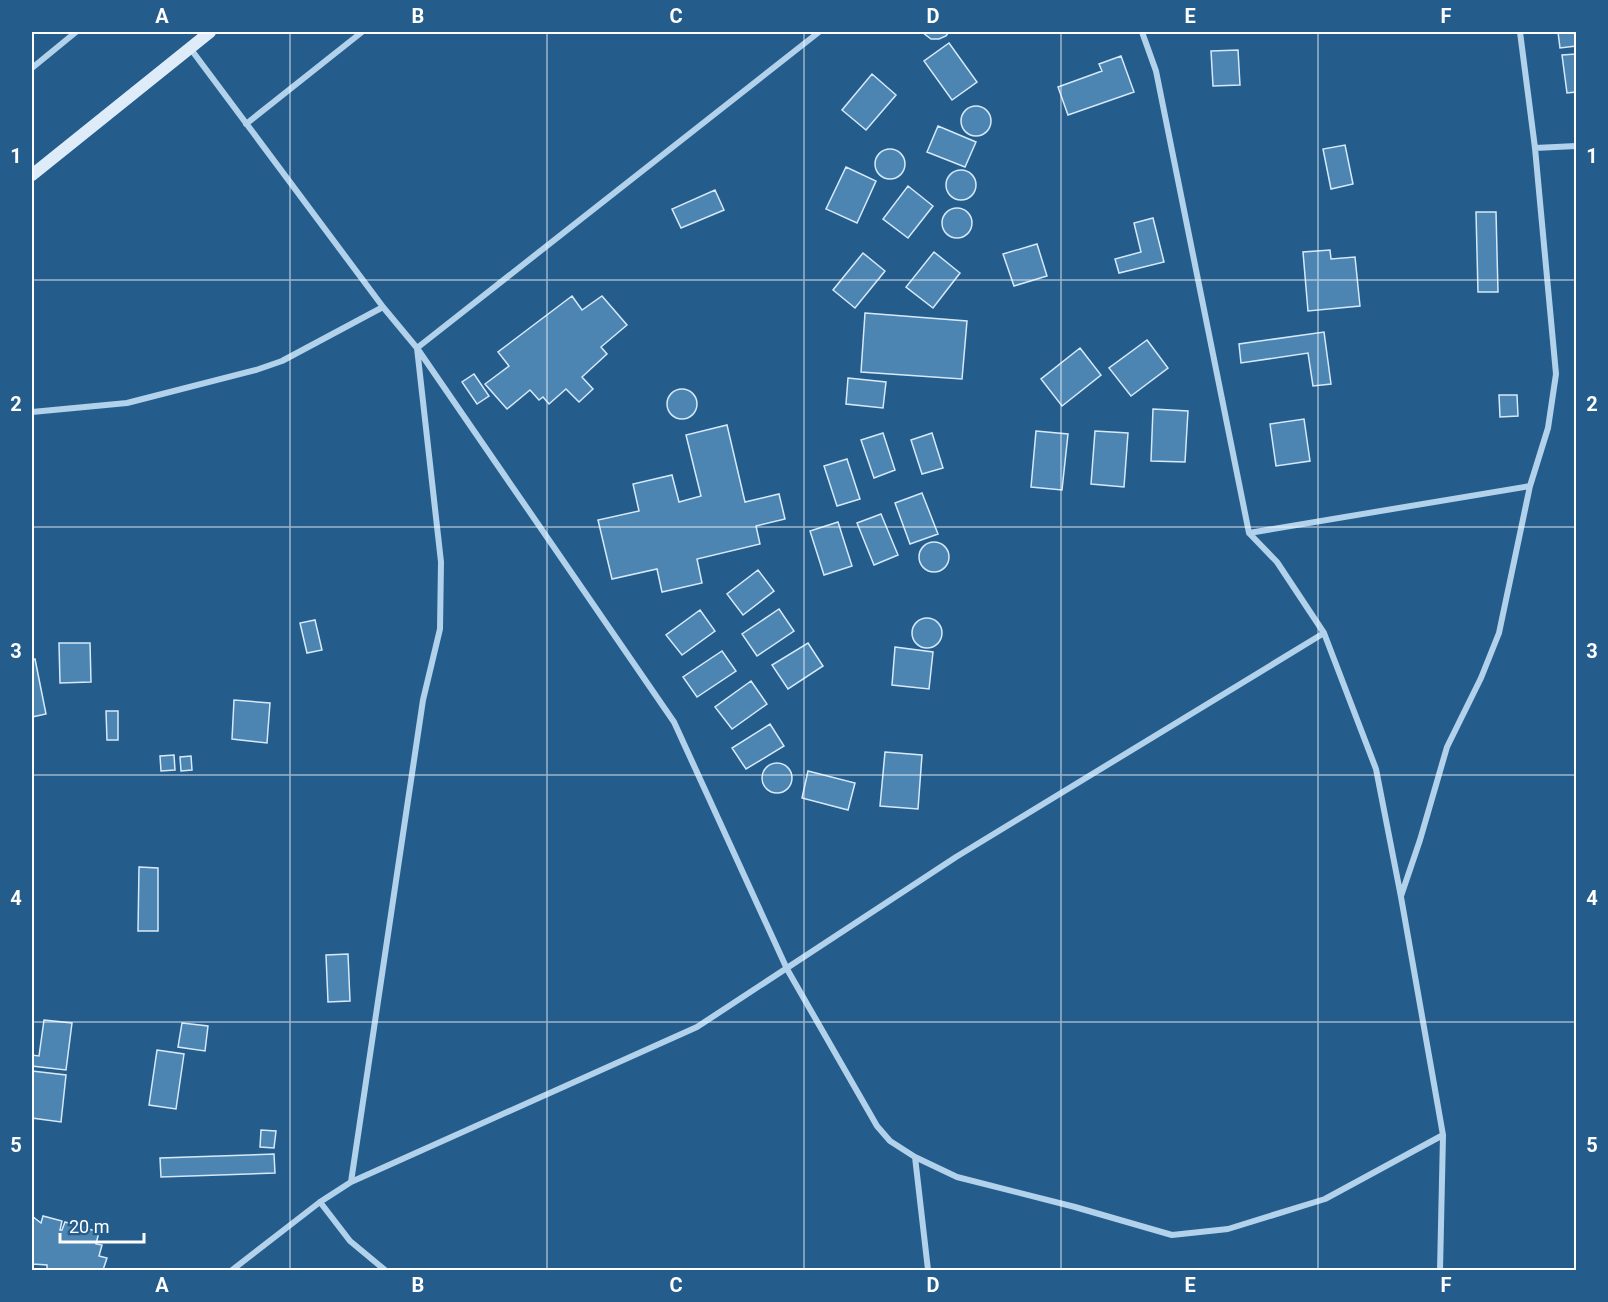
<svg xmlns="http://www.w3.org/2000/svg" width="1608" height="1302" viewBox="0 0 1608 1302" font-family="Roboto,sans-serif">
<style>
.building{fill:#4c85b2;stroke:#d6e9f8;stroke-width:1.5}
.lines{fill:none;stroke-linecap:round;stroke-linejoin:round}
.minor{stroke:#b2d1eb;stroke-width:6}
.secondary{stroke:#ddecf8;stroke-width:12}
.grid{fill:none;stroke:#fff;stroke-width:1.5;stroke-opacity:0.55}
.neatline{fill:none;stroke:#fff;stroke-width:2}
.grid-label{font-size:20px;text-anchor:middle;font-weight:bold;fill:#fff}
</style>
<rect width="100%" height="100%" fill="#245c8c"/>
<path class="building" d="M 922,32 L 949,32 L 946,36 L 939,39 L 931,39 Z
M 1558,32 L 1575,32 L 1576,46 L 1560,48 Z
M 949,43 L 977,82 L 952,100 L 924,61 Z
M 1238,50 L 1240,85 L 1213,86 L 1211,51 Z
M 1576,54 L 1576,92 L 1567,93 L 1562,55 Z
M 1121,56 L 1134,92 L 1068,115 L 1058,87 L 1102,71 L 1099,64 Z
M 872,74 L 896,95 L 866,130 L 842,110 Z
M961 121a15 15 0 1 1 30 0a15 15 0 1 1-30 0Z
M 938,126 L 976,142 L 965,167 L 927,152 Z
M 1345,145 L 1353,184 L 1331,189 L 1323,149 Z
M875 164a15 15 0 1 1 30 0a15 15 0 1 1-30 0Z
M 846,167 L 876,181 L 857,223 L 826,209 Z
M946 185a15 15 0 1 1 30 0a15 15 0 1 1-30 0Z
M 908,186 L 933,206 L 908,238 L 883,219 Z
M 715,190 L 724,210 L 681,228 L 672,209 Z
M942 223a15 15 0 1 1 30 0a15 15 0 1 1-30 0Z
M 1476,212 L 1496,212 L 1498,292 L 1478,292 Z
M 1153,218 L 1164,262 L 1119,273 L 1115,259 L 1141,252 L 1134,223 Z
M 1037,244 L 1047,276 L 1014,286 L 1003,254 Z
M 1330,250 L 1331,259 L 1355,257 L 1360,306 L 1308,311 L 1303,252 Z
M 934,252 L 960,273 L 933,308 L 906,287 Z
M 863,253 L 885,271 L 855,308 L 833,290 Z
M 572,296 L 582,310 L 602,296 L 627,325 L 601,347 L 607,354 L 582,377 L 593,389 L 579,402 L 566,389 L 549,404 L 543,397 L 539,400 L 530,390 L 507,409 L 485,384 L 509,366 L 498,352 Z
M 865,313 L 967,321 L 962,379 L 861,372 Z
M 1324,332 L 1331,384 L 1313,386 L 1308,353 L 1241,363 L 1239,344 Z
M 1147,340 L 1168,368 L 1131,396 L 1109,368 Z
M 1080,348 L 1101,375 L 1062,406 L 1041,379 Z
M 474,374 L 489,396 L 477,404 L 462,382 Z
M 848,378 L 886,382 L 883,408 L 846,404 Z
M667 404a15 15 0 1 1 30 0a15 15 0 1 1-30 0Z
M 1499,395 L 1517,395 L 1518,416 L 1500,417 Z
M 1153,409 L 1188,411 L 1185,462 L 1151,461 Z
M 1304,419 L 1310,461 L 1276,466 L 1270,424 Z
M 727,425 L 745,502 L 779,494 L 785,519 L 756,526 L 760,544 L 697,559 L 702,583 L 662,592 L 657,569 L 612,579 L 598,520 L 639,511 L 633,484 L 672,475 L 679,502 L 701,496 L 686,435 Z
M 1036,431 L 1068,434 L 1062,490 L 1031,487 Z
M 1095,431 L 1128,433 L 1124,487 L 1091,484 Z
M 883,433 L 895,470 L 874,478 L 861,440 Z
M 932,433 L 943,468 L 922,474 L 911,440 Z
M 847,459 L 860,499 L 837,506 L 824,466 Z
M 922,493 L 938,534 L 910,544 L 895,503 Z
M 881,514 L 898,555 L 874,565 L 857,523 Z
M 838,522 L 852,566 L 824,575 L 810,531 Z
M919 557a15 15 0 1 1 30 0a15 15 0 1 1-30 0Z
M 758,570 L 774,591 L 743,615 L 727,594 Z
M 779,609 L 794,631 L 757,656 L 742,634 Z
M 700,610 L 715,631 L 682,655 L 666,635 Z
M912 633a15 15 0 1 1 30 0a15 15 0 1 1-30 0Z
M 315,620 L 322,650 L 307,653 L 300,623 Z
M 59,643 L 90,643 L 91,682 L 60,683 Z
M 808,643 L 823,666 L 788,689 L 772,665 Z
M 895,647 L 933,652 L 929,689 L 892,685 Z
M 722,651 L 736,671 L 697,697 L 683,677 Z
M 35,659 L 46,714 L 32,717 L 32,660 Z
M 751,681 L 767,704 L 732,729 L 715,707 Z
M 234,700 L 270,703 L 267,743 L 232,739 Z
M 106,711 L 118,711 L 118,740 L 107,740 Z
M 770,724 L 784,746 L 746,769 L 732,748 Z
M 885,752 L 922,755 L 918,809 L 880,806 Z
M 174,755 L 175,770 L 161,771 L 160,756 Z
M 191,756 L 192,770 L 181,771 L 180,757 Z
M762 778a15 15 0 1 1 30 0a15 15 0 1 1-30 0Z
M 808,771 L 855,783 L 848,810 L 802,798 Z
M 139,867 L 158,868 L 158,931 L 138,931 Z
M 348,954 L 350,1001 L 328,1002 L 326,955 Z
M 44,1020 L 72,1023 L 66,1070 L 32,1066 L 32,1055 L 39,1056 Z
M 182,1023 L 208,1026 L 205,1051 L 178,1047 Z
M 157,1050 L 184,1054 L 176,1109 L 149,1105 Z
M 32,1071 L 66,1075 L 61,1122 L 32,1118 Z
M 261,1130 L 276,1131 L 274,1148 L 260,1147 Z
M 274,1154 L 275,1173 L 161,1177 L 160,1158 Z
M 32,1216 L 41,1223 L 43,1216 L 62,1221 L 60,1230 L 62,1230 L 65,1222 L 99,1232 L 96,1244 L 102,1245 L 99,1256 L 107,1258 L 103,1270 L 47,1270 L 47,1265 L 33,1264 L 32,1266 Z"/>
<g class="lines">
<path class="minor" d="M 1142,32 L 1156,71 L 1249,533 L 1277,562 L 1324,633 L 1376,769 L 1401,897 L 1443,1135 L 1440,1270
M 190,48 L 383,307 L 417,348 L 674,722 L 787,969 L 877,1126 L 890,1141 L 915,1157 L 957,1177 L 1075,1207 L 1172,1235 L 1228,1229 L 1325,1199 L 1443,1135
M 32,68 L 76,32
M 246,124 L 362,32
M 1535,148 L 1576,146
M 32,412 L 127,403 L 256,370 L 282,361 L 383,307
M 1249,533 L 1530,486 L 1548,428 L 1556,374 L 1535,148 L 1520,32
M 1401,896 L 1420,840 L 1447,747 L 1481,678 L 1499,633 L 1530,486
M 915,1157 L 928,1270
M 351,1182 L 423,700 L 440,629 L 441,562 L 417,348 L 819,32
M 320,1202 L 350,1241 L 385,1270
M 232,1270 L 320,1202 L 351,1182 L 697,1027 L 956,857 L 1324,633"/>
<path class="secondary" d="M 32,175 L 210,32"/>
</g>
<path class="grid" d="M 290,32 L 290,1270M 547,32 L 547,1270M 804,32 L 804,1270M 1061,32 L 1061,1270M 1318,32 L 1318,1270M 32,280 L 1576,280M 32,527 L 1576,527M 32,775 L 1576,775M 32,1022 L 1576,1022"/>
<rect width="1608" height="1302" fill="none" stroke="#245c8c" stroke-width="66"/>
<path d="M60 1233v9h84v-9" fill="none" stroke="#ffffff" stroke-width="3"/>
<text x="69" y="1233" font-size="18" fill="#ffffff" stroke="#245c8c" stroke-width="4.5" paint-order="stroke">20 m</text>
<rect x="33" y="33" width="1542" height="1236" class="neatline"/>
<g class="grid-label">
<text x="162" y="23">A</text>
<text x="418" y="23">B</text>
<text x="676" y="23">C</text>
<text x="933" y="23">D</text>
<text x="1190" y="23">E</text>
<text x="1446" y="23">F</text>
<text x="16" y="163">1</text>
<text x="1592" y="163">1</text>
<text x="16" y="411">2</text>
<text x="1592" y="411">2</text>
<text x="16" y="658">3</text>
<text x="1592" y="658">3</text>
<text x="16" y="905">4</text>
<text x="1592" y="905">4</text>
<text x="16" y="1152">5</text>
<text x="1592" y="1152">5</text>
<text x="162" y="1292">A</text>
<text x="418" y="1292">B</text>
<text x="676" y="1292">C</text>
<text x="933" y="1292">D</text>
<text x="1190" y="1292">E</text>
<text x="1446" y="1292">F</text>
</g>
</svg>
